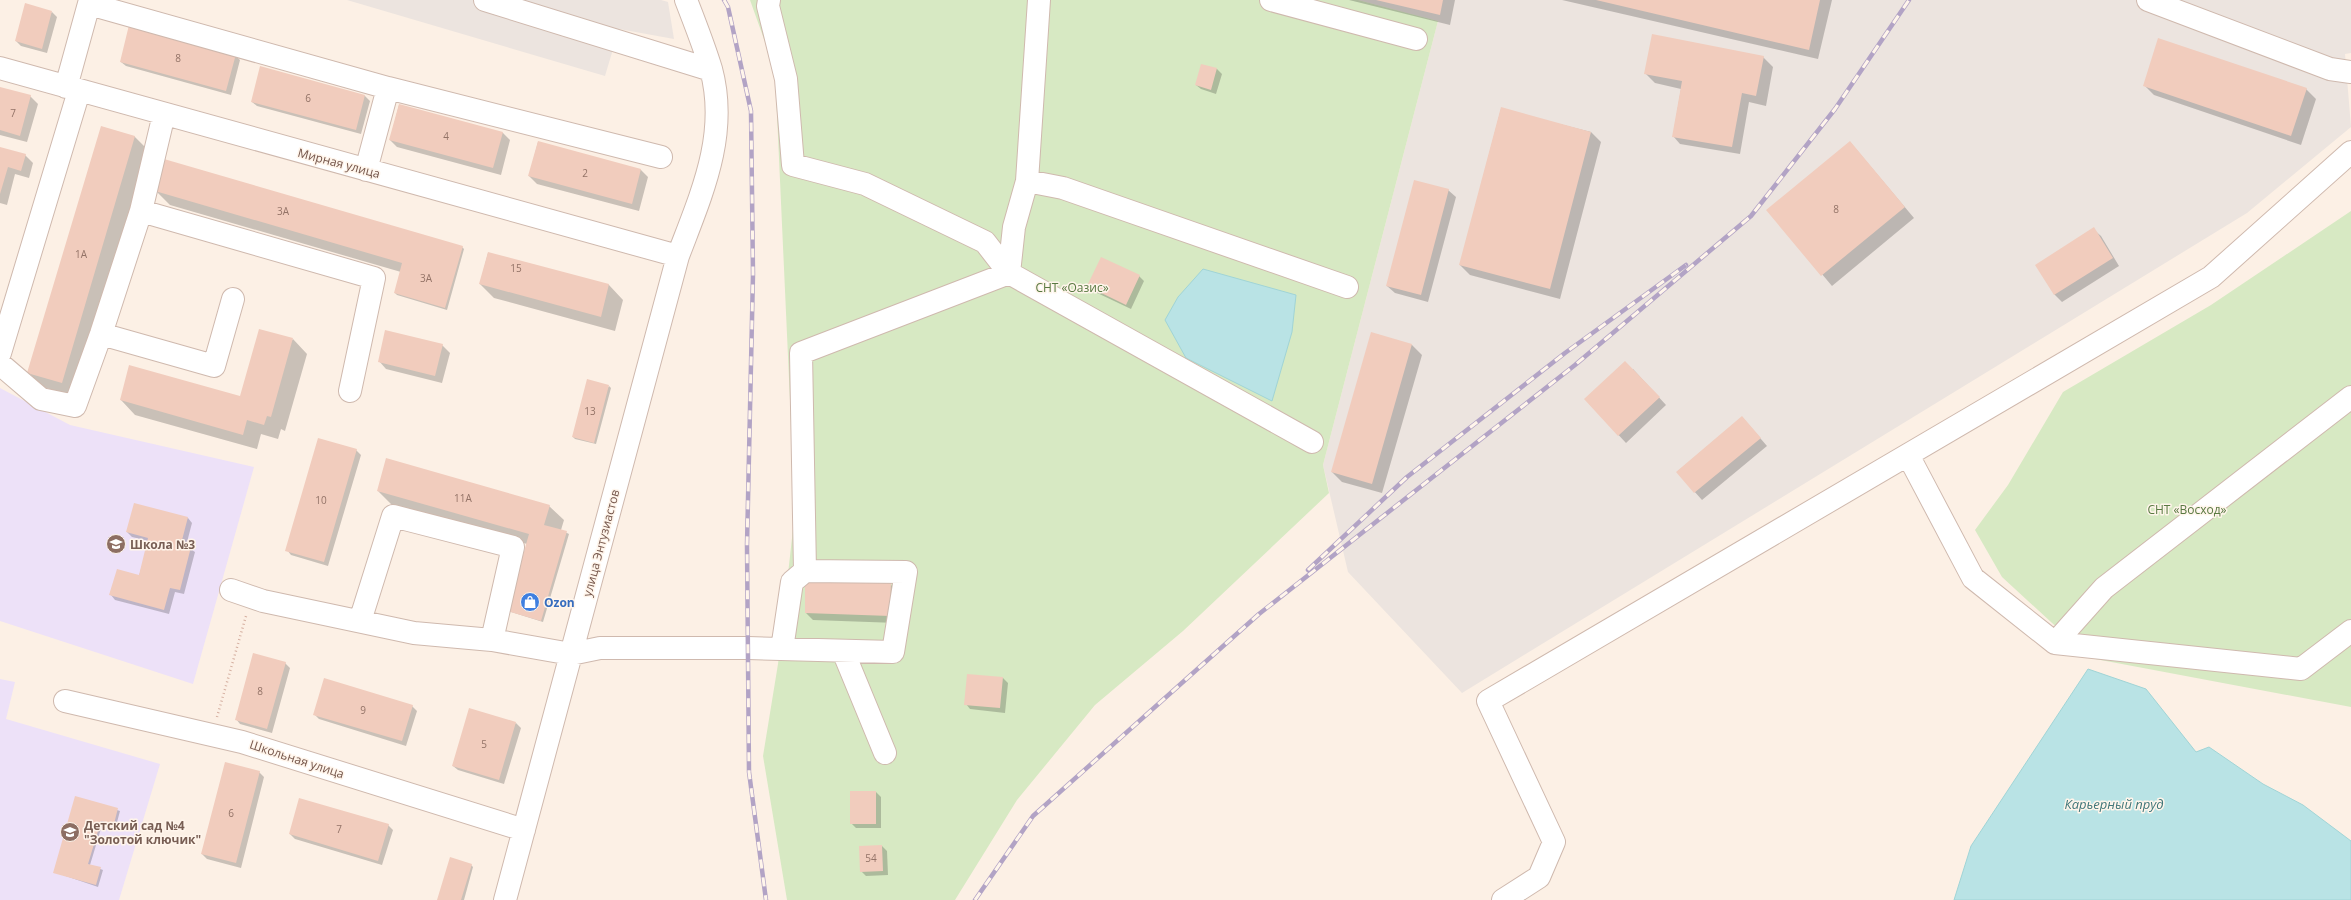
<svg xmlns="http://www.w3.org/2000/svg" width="2351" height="900" font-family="'Open Sans',sans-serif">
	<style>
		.industrial { fill: #ece4df }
		.education { fill: #ede1f8 }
		.green { fill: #d7e9c3 }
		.water { fill: #b9e3e5; stroke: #a0d4d6 }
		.shadow { fill: #0003 }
		.building { fill: #f1ccbd }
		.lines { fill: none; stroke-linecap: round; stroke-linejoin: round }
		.minor-casing { stroke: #cfb9ae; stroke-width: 24 }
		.path { stroke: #d5afa0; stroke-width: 2.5; stroke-dasharray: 1 3; stroke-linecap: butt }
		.minor { stroke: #fff; stroke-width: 22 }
		.rail-casing { stroke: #b2a3c5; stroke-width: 4.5 }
		.rail { stroke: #fff5eb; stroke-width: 3; stroke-dasharray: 9; stroke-linecap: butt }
		.labels { text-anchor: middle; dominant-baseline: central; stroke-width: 3; stroke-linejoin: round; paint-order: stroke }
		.number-label { font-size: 10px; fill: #937367 }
		.street-label { font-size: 12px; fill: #74554a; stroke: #fff5eb }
		.park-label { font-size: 12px; fill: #597942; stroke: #fff5eb }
		.education-label { font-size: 12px; font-weight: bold; fill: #785e54; stroke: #fff5eb; text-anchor: start }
		.shop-label { font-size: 12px; font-weight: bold; fill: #366cbe; stroke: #fff5eb; text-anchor: start }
		.water-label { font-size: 13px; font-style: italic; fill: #3f7679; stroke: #fff5eb }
	</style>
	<rect width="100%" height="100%" fill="#fcf0e5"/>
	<path class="industrial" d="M347 0H661L668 2 674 39 619 29 605 76Z
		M1358 0H2351V53L2345 54 2351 127 2247 213 1462 693 1348 572 1323 465 1438 21Z"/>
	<path class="education" d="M0 388 70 425 254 467 193 684 0 621Z
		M0 679 15 682 6 719 160 764 119 900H0Z"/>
	<path class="green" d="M750 0H1358L1438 21 1323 465 1329 493 1183 631 1095 705 1017 800 955 900H787L763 756 778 664 795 511 775 70Z
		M2351 211V707L2090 658 2002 577 1975 530 2008 485 2063 392 2211 305Z"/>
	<path class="water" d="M1203 269 1296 295 1292 332 1272 401 1186 358 1165 320 1178 297Z
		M2088 669 2146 689 2196 752 2209 747 2263 784 2303 805 2351 841V900H1954L1971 846Z"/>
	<path class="shadow" d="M1349 0H1455L1450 25Z
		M1562 0H1832L1818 59Z
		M52 12 57 17 47 53 21 46 16 41Z
		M235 55 240 60 231 95 126 66 121 62Z
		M1763 57 1773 67 1766 106 1749 102 1740 154 1680 144 1673 136 1681 89 1655 83 1645 73Z
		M1202 65 1217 69 1222 74 1216 94 1201 89 1196 85Z
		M261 68 365 96 370 101 361 134 257 106 252 102Z
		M2144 85 2306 89 2316 99 2301 145 2154 95Z
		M0 88 30 96 38 104 27 142 0 135Z
		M399 105 503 133 510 140 501 175 397 147 390 140Z
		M1501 109 1591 132 1601 142 1560 299 1470 275 1460 265Z
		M134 136 149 151 76 397 43 387 29 373Z
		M538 142 641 170 648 177 639 211 537 184 529 176Z
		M1850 142 1914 218 1832 286 1768 210Z
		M0 148 25 155 33 163 29 178 15 174 7 205 0 203Z
		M1448 190 1456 197 1428 302 1395 293 1387 286Z
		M156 191 462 247 464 249 447 310 397 295 395 293 401 272 170 205Z
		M2093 229 2101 236 2119 266 2062 302 2054 294Z
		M488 253 609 285 623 300 615 331 494 298 480 284Z
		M1139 276 1144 281 1131 309 1093 291 1088 286Z
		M1372 333 1412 345 1422 355 1382 493 1342 482 1332 472Z
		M293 339 307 354 285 431 281 429 278 439 261 434 257 449 135 415 121 400 241 397Z
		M442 345 450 353 442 383 386 369 379 361Z
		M1633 369 1666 405 1626 443 1585 399Z
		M609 386 611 388 596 444 575 439 573 437Z
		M1742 417 1767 446 1702 500 1677 472Z
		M356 450 361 455 328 566 291 555 287 550Z
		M378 491 549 506 564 520 561 530 569 534 543 622 508 611 527 544 392 505Z
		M188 518 192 523 186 546 195 552 184 594 175 592 169 614 115 600 111 595 139 576 149 541 132 537 127 532Z
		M890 584 898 592 897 623 813 620 806 613Z
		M285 663 290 668 272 733 240 724 236 719Z
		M968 675 1003 678 1008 683 1005 713 970 709 966 704Z
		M412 706 417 711 406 746 319 719 314 714Z
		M516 723 521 728 504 784 458 770 453 766Z
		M259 772 264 777 241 868 207 859 202 854Z
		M876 792 881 797V828H856L851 823Z
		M76 797 120 811 116 826 103 822 90 865 103 870 98 887 54 872Z
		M388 825 393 830 382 865 295 839 290 834Z
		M882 846 887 851 888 875 866 876 861 871Z
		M471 865 473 867 464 900H438Z"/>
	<path class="building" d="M1376 0H1443L1440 15Z
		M1596 0H1820L1809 50Z
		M25 3 52 11 42 49 15 41Z
		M129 25 236 54 226 91 120 62Z
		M1652 34 1764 56 1756 96 1742 93 1732 147 1672 137 1682 81 1644 74Z
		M2158 38 2307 88 2291 136 2143 86Z
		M1201 64 1217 68 1211 90 1195 85Z
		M260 66 365 95 356 130 251 102Z
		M0 87 31 95 20 136 0 130Z
		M399 104 503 132 493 168 389 140Z
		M1501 107 1591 132 1550 289 1459 265Z
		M101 126 135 136 62 383 27 373Z
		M538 141 641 169 632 204 528 176Z
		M1850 141 1905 207 1821 276 1766 210Z
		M0 147 26 154 21 171 8 167 0 194Z
		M164 159 463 246 445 308 394 293 402 263 155 191Z
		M1414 180 1449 189 1421 295 1386 286Z
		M2094 227 2113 258 2054 295 2035 265Z
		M488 252 609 284 601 317 479 284Z
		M1101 257 1140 275 1126 305 1087 286Z
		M259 329 293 338 271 417 267 416 264 425 247 420 243 435 120 400 129 365 240 396Z
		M385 330 443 344 435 376 378 362Z
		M1371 332 1412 344 1372 484 1331 472Z
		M1625 361 1660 397 1618 436 1584 399Z
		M587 379 609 385 594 443 572 437Z
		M1742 416 1761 438 1694 493 1676 472Z
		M318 438 357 449 324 562 285 551Z
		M386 458 550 505 544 525 567 531 541 621 507 611 529 534 377 491Z
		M134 503 188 517 181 544 191 547 180 590 170 588 164 610 109 595 117 569 139 575 148 538 126 532Z
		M805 581 891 583 890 616 805 613Z
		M253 653 286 662 267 729 235 720Z
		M967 674 1003 677 1000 708 964 705Z
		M324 678 413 705 402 741 313 715Z
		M469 708 516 722 499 780 452 766Z
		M225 762 260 771 236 863 201 854Z
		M850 791H876V824H850Z
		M75 796 118 808 114 824 101 821 88 864 101 867 96 885 53 873Z
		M299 798 389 824 378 861 289 834Z
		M882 845 883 871 860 872 859 846Z
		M450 857 472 864 461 900H437Z"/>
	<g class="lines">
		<g class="minor-casing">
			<path id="minor" d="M485 0 711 70
				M769 0 768 6 786 79 793 165 865 184 985 242 1009 273 1014 227 1027 181 1039 0
				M1271 0 1416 39
				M2148 0 2330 69 2351 72
				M89 4 388 88 366 170
				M0 68 678 256
				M66 87 90 0
				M388 88 661 157
				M1027 181 1063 188 1347 287
				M141 211 374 278 350 391
				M101 334 214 366 233 299
				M0 353 79 91
				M0 364 41 399 75 406 101 334 141 211 164 114
				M1908 455 1973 578 2055 643 2301 669 2351 631
				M231 590 263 601 414 633 492 640 571 654 600 648H748L893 652 906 572 805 571 801 353 1009 273 1312 442
				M360 621 393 516 513 547 492 640
				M2055 643 2104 588 2351 397
				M782 649 792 582 805 571
				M843 651 885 753
				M65 701 242 742 524 830
				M505 900 678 256C701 195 729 135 711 69 704 46 695 23 686 0
				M1503 900 1539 877 1554 842 1488 701 2211 277 2351 152"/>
		</g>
		<path class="path" d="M217 717 246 616"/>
		<use href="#minor" class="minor"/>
		<g class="rail-casing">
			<path id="rail" d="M724 0 728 7 751 111 753 274 747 545 749 772 766 900
				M1308 570 1407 477 1565 353 1686 265
				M975 900 1033 816 1259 614 1575 365 1751 216 1835 109 1909 0"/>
		</g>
		<use href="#rail" class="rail"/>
	</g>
	<defs>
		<g id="school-disc" transform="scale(1)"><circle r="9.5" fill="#8d6e63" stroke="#fff5eb"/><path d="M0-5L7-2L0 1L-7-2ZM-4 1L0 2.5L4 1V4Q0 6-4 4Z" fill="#fff"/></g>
		<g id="shop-disc" transform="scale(1)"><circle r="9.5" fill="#3f7fe0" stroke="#fff5eb"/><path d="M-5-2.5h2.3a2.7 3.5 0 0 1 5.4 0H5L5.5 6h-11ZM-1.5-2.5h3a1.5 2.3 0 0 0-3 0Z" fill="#fff"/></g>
	</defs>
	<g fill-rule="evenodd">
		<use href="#school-disc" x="116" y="544"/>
		<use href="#shop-disc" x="530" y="602"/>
		<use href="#school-disc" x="70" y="832"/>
	</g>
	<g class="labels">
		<g class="number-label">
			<text x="178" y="58">8</text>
			<text x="308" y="98">6</text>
			<text x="13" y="113">7</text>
			<text x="446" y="136">4</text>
			<text x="585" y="173">2</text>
			<text x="1836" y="209">8</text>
			<text x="283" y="211">3А</text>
			<text x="81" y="254">1А</text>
			<text x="516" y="268">15</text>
			<text x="426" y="278">3А</text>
			<text x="590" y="411">13</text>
			<text x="463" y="498">11А</text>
			<text x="321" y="500">10</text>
			<text x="260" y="691">8</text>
			<text x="363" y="710">9</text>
			<text x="484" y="744">5</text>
			<text x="231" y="813">6</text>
			<text x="339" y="829">7</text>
			<text x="871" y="858">54</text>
		</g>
		<g class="street-label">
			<text transform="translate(339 163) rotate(15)">Мирная улица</text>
			<text transform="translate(601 543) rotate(-75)">улица Энтузиастов</text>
			<text transform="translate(297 759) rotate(18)">Школьная улица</text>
		</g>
		<g class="park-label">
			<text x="1072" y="287">СНТ «Оазис»</text>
			<text x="2187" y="509">СНТ «Восход»</text>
		</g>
		<g class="education-label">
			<text x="130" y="544">Школа №3</text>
			<text x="84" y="825">Детский сад №4<tspan x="84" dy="14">"Золотой ключик"</tspan></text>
		</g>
		<g class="shop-label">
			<text x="544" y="602">Ozon</text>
		</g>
		<g class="water-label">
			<text x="2114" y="804">Карьерный пруд</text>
		</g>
	</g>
</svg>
